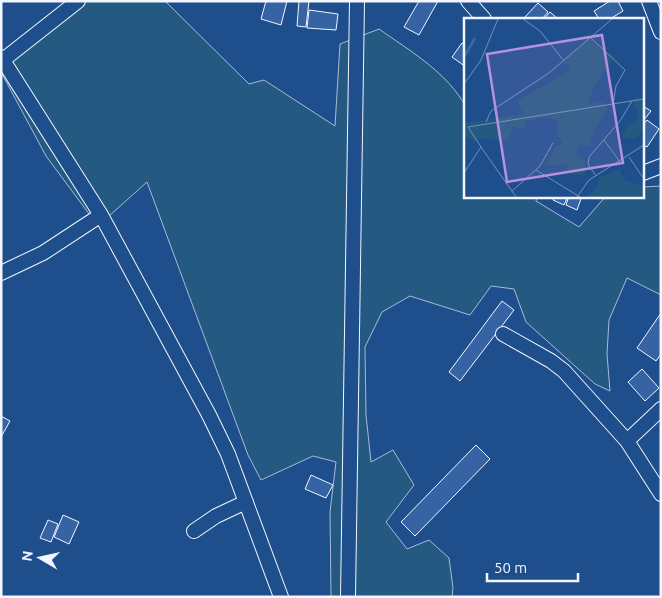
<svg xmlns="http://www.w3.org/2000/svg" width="662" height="598" font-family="Ubuntu,sans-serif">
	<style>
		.green { fill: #245a82; stroke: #a8bbd7 }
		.building { fill: #3563a3; stroke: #f2f6ff }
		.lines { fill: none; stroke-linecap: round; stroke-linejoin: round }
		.minor-casing { stroke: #f2f6ff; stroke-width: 16 }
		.minor { stroke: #1f4e8c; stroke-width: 14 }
		.inset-river { fill: none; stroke: #3b69a3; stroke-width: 2.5 }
		.inset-road { fill: none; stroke: #7391ba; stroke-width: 1 }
		.view { fill: #b691df; fill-opacity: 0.15; stroke: #b691df; stroke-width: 2.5 }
		.inset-edge { fill: none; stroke: #f2f6ff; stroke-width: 2.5 }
	</style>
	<rect width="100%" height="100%" fill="#1f4e8c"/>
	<path class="green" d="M72 1H165L249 84 264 80 335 126 340 44 379 29C410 51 447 72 466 107V196H537L536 201 579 227 606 196H643V187L661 186V295L627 278 609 320 607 354 610 391 595 384 526 322 514 289 491 286 470 315 410 296 382 312 365 347 366 415 371 462 393 450 414 485 386 522 407 549 429 540 449 558 453 588 452 597H331L330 512 336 462 313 456 261 480 248 455 147 182 98 226 46 156 1 72V65Z"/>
	<path class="building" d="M266 1H287L281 25 261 19Z
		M299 1H309L306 27 297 26Z
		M419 1H438L419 35 404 27Z
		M610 1H618L623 11 610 19H599L594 11Z
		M538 3 548 12 542 19H527L525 17Z
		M309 10 338 14 336 30 307 28Z
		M550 12 557 18 544 19Z
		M462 43 466 46V67L452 57Z
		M643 106 651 111 643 121Z
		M647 120 659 129 647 147 643 145V125Z
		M555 196H568L564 205 553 200Z
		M569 196H582L577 210 566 205Z
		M502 301 514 310 460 381 449 372Z
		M661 313V354L656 361 637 348Z
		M642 369 659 388 645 401 628 382Z
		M1 416 10 421 1 437Z
		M476 445 490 459 415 536 401 522Z
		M311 475 333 485 326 498 305 489Z
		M63 515 79 522 69 544 54 537Z
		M48 520 58 524 51 542 40 538Z"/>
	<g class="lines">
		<g class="minor-casing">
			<path id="minor" d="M468 1 484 19
				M649 1 661 32
				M1 57 101 215 209 415 228 454 281 597
				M3 60 78 1
				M643 173 661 166
				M1 273 43 253 101 215
				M503 334 551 361 564 371 627 441 661 494
				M627 441 661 409
				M194 531 216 516 246 502
				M348 597 357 1"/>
		</g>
		<use href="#minor" class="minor"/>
	</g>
	<g transform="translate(464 18)">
		<rect width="180" height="180" fill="#1f4e8c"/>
		<path d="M125 19 150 39 130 68 124 85 140 84 144 91 130 112 126 128 116 127 112 136 121 142V158L101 155 103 147H81L92 129 98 126V121L92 118 94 106 90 101 82 99 61 103 63 107 57 112 49 108 44 121 38 123 18 120 11 124 0 118V105L59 96 53 83 107 52 98 43ZM180 79V112L171 121 158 119 164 106 170 105 173 100 174 93 169 89 171 80ZM155 151 160 162 177 168 180 165 178 179H123L134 167 133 161Z" fill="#245a82"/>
		<path class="inset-river" d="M0 39 11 20"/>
		<path class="inset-road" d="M59 1 76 13 100 43M127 20 161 52 152 68 149 86M0 66 17 42 34 1M22 104 27 93 85 55 148 1M140 122 156 144M17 129 4 109 180 81M165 139 180 161M72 152 116 179M0 155 17 129 52 179M132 158 124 146 125 139 156 103 168 83M48 173 76 148 89 125M113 179 125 162 180 127"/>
		<path class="view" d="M138 17 159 145 43 164 23 36Z"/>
		<rect width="180" height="180" class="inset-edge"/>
	</g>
	<rect width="662" height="598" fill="none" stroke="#f2f6ff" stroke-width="5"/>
	<g transform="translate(40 558) rotate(279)" stroke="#1f4e8c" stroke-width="4" paint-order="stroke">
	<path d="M0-4L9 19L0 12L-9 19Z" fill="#f2f6ff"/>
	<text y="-8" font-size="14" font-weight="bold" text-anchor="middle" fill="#f2f6ff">N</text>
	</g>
	<path d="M487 573v8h91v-8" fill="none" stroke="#f2f6ff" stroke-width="2.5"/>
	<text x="494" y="573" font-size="15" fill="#f2f6ff" stroke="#1f4e8c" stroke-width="4" paint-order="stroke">50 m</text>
</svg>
